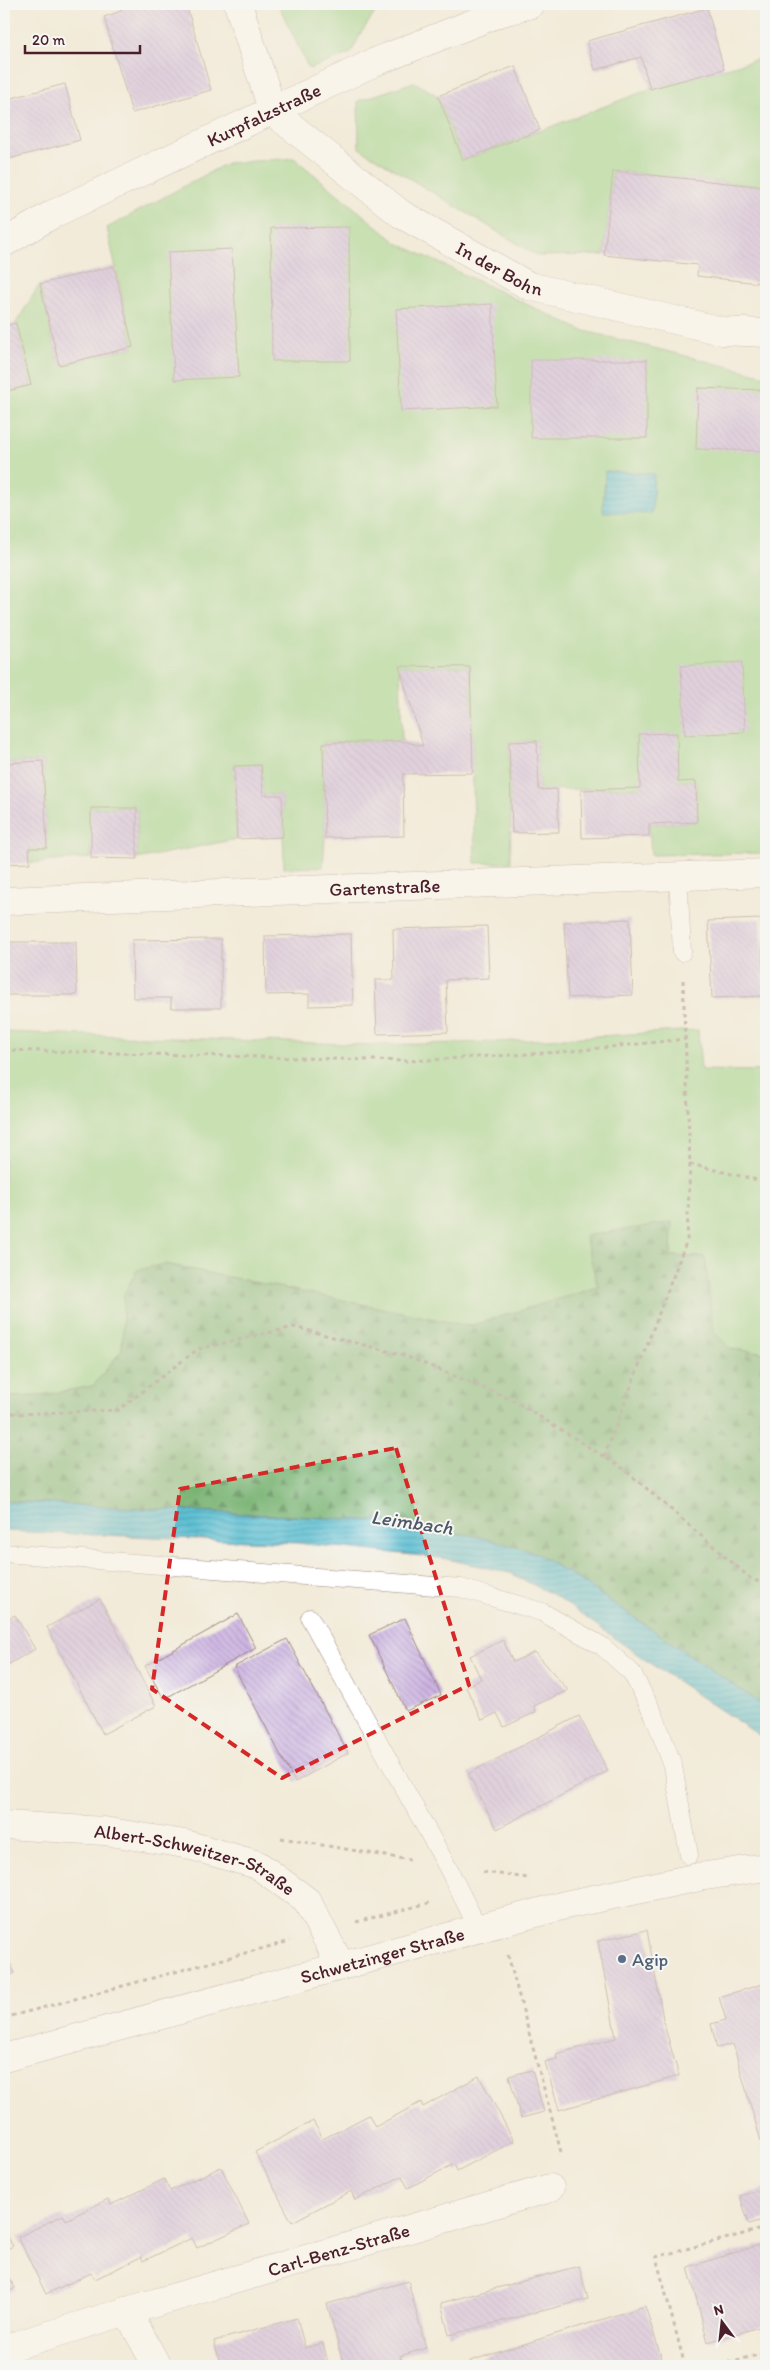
<svg xmlns="http://www.w3.org/2000/svg" width="770" height="2370" font-family="Itim,sans-serif">
	<style>
		.green { fill: #97d286; stroke: #707858 }
		.forest { fill: url(#forest-firs); stroke: #626a4f }
		.water { fill: url(#water-rules); stroke: #506e7f }
		.building { fill: url(#building-back-hatch) }
		.lines { fill: none; stroke-linecap: round; stroke-linejoin: round }
		.service-casing { stroke: #9e8582; stroke-width: 19 }
		.minor-casing { stroke: #9e8582; stroke-width: 29 }
		.tertiary-casing { stroke: #9e8582; stroke-width: 29 }
		.path { stroke: #9e8582; stroke-width: 3; stroke-dasharray: 4 4; stroke-linecap: butt }
		.service { stroke: #fff; stroke-width: 18 }
		.minor { stroke: #fff; stroke-width: 28 }
		.tertiary { stroke: #fff; stroke-width: 28 }
		.marked { fill: none; stroke: #d62828; stroke-width: 4; stroke-dasharray: 10 6; stroke-linejoin: round }
		.service-dot { fill: #5c6f8a; stroke: #f6f6f2; stroke-width: 2 }
		.labels { text-anchor: middle; dominant-baseline: central; stroke-width: 4; stroke-linejoin: round; paint-order: stroke }
		.street-label { font-size: 19px; fill: #4a1f2b; stroke: #f6f6f2 }
		.service-label { font-size: 19px; fill: #4e5e75; stroke: #f6f6f2; text-anchor: start }
		.water-label { font-size: 20px; font-style: italic; fill: #4e5766; stroke: #f6f6f2 }
	</style>
	<defs>
		<pattern id="forest-firs" width="22" height="20" patternUnits="userSpaceOnUse" patternTransform="scale(1.25)"><rect width="22" height="20" fill="#79b473"/><path d="M5 1l3.5 6h-7zM16 11l3.5 6h-7z" fill="#65925f"/></pattern>
		<pattern id="water-rules" width="6" height="5" patternUnits="userSpaceOnUse" patternTransform="scale(1.25)"><rect width="6" height="5" fill="#56bed3"/><path d="M0 2.5h6" fill="none" stroke="#499aab"/></pattern>
		<pattern id="building-back-hatch" width="6" height="6" patternUnits="userSpaceOnUse" patternTransform="scale(1.25)"><rect width="6" height="6" fill="#cbb1e3"/><path d="M-1 5l2 2M0 0l6 6M5-1l2 2" fill="none" stroke="#a78fb8"/></pattern>
	</defs>
	<rect width="100%" height="100%" fill="#f6f6f2"/>
	<filter id="ink" filterUnits="userSpaceOnUse"><feTurbulence type="fractalNoise" baseFrequency=".02" numOctaves="2"/><feDisplacementMap in="SourceGraphic" scale="10" xChannelSelector="R" yChannelSelector="G"/><feConvolveMatrix kernelMatrix="1 2 1 2 8 2 1 2 1" color-interpolation-filters="sRGB"/></filter>
	<filter id="wash" filterUnits="userSpaceOnUse"><feTurbulence type="fractalNoise" baseFrequency=".0096" numOctaves="4" result="noise"/><feDisplacementMap in="SourceGraphic" scale="20" xChannelSelector="R" yChannelSelector="G"/><feGaussianBlur stdDeviation="1.12" result="paint"/><feColorMatrix in="noise" values="0 0 0 0 0 0 0 0 0 0 0 0 0 0 0 0 0 1.4 0 .05"/><feComposite in="paint" operator="in"/></filter>
	<g filter="url(#wash)">
		<rect width="100%" height="100%" fill="#f2ebd9"/>
		<path class="green" d="M278 4H381L361 33 351 53 309 69Z
			M766 57V187L613 171 604 255 538 256 359 148 358 101 414 82 438 96 463 160 650 89Z
			M294 158 397 243 581 330 766 376V853L651 855 649 824 697 822 696 781 678 782 640 788 539 790 537 741 509 742 511 863H475L470 667 400 666 402 741 323 743 325 838 323 867 284 868 282 795H263L261 765 234 766 237 839 137 859V808H92L91 858 30 863 29 848 47 847 43 761 4 763V392L31 385 16 323 40 284 59 365 133 347 107 228 227 163Z
			M698 1030 701 1070 766 1071V1353L731 1349 713 1331 705 1257 671 1256 672 1223 585 1236 598 1287 469 1326 165 1264 124 1293 122 1350 93 1386 37 1396 4 1397V1032L375 1045 497 1042Z"/>
		<path class="forest" d="M672 1222 671 1256 705 1257 713 1331 731 1349 766 1353V1707L578 1579 535 1553 489 1539 399 1522 4 1501V1397L37 1396 93 1386 122 1350 124 1293 137 1270 165 1264 469 1326 598 1287 585 1236Z"/>
		<path class="water" d="M605 471 654 474 652 514 603 512Z
			M4 1501 399 1522 489 1539 535 1553 578 1579 766 1707V1740L651 1664 557 1597 510 1573 442 1558 297 1543 4 1531Z"/>
		<g id="blocks">
			<path class="building" d="M119 4H186L211 90 132 113 104 17 121 11Z
				M760 4H766V35H765Z
				M707 8 724 69 650 89 641 57 595 70 587 41Z
				M515 66 540 130 463 160 438 96Z
				M65 84 80 140 5 160 4 100Z
				M613 171 766 187V218L759 283 697 276 698 265 604 255Z
				M349 227 350 361H272L271 228Z
				M232 249 239 377 174 380 168 252Z
				M114 266 133 347 59 365 40 284Z
				M492 304 497 406 401 411 396 309Z
				M16 323 31 385 4 392V326Z
				M531 360H647V438H531Z
				M698 388 766 390V451L696 449Z
				M742 662 745 732 685 735 681 666Z
				M399 666 470 667 473 773 403 774 404 836 325 838 323 743 402 741 423 746Z
				M677 733 678 782 696 781 697 822 649 824V836L582 838 581 790 640 788 639 734Z
				M537 741 539 790 557 789 559 832 512 833 509 742Z
				M43 761 47 848H29L30 863 4 864V763Z
				M261 765 263 795H282L283 837 237 839 234 766Z
				M91 808H137V859L91 858Z
				M630 919 633 995 568 998 564 922Z
				M761 919 764 996 712 998 708 921Z
				M487 926 489 978 446 980 448 1032 377 1034 375 980H394L393 929Z
				M351 934 353 1005 309 1006V994L266 995 265 936Z
				M221 939V1008H171V998H133L132 940Z
				M4 942H76L77 995H5Z
				M100 1599 156 1706 103 1734 47 1627Z
				M238 1614 256 1648 164 1699 145 1666Z
				M15 1615 35 1649 4 1667V1621Z
				M405 1618 441 1695 406 1711 369 1635Z
				M287 1639 348 1753 295 1782 234 1667Z
				M503 1640 513 1662 535 1652 568 1690 534 1706 536 1712 504 1727 497 1713 482 1720 466 1687 481 1679 470 1656Z
				M579 1716 608 1771 497 1829 468 1774Z
				M647 1930 664 2024 679 2076 559 2110 545 2062 557 2059 556 2054 616 2038 598 1941Z
				M4 1951 15 1973 4 1979Z
				M766 1983V2159L733 2044 717 2048 711 2024 726 2020 719 1997Z
				M532 2070 544 2112 521 2118 509 2076Z
				M479 2076 514 2141 457 2171 454 2164 408 2188 402 2176 355 2200 351 2191 292 2222 255 2152 313 2121 323 2139 369 2115 375 2127 421 2102 423 2107Z
				M221 2167 249 2224 197 2248 192 2238 143 2261 141 2257 95 2279 91 2273 46 2294 18 2237 63 2215 66 2220 108 2199 111 2205 164 2179 170 2191Z
				M766 2188V2219L749 2224 740 2196Z
				M4 2230 13 2246 4 2251Z
				M766 2243V2325L708 2342 688 2267Z
				M579 2266 588 2299 449 2335 441 2303Z
				M4 2269 15 2288 4 2295Z
				M408 2281 426 2348 400 2356 402 2365 396 2366H373L372 2363 362 2366H344L327 2304Z
				M645 2306 664 2366H472L470 2361Z
				M297 2318 305 2348 323 2343 329 2366H221L214 2341Z"/>
		</g>
	</g>
	<g filter="url(#ink)">
		<use href="#blocks" fill-opacity="0" stroke="#9e8582" stroke-width="1"/>
		<g class="lines">
			<g class="service-casing">
				<path id="service" d="M678 875 682 952
					M4 1553 461 1588 542 1612 602 1646 632 1673 654 1715 673 1766 689 1855
					M310 1618 447 1866 479 1930"/>
			</g>
			<g class="minor-casing">
				<g id="minor">
					<path id="s1" d="M238 4 273 112 401 214 529 286 722 331 766 333"/>
					<path id="s2" d="M4 243 53 214 375 62 499 13 531 4"/>
					<path id="s3" d="M4 901 766 873"/>
					<path id="s4" d="M4 1825 104 1831 185 1844 258 1865 307 1901 341 1966"/>
					<path d="M127 2311 157 2366"/>
					<path id="s5" d="M4 2349 127 2311 550 2188"/>
				</g>
			</g>
			<g class="tertiary-casing">
				<g id="tertiary">
					<path id="s6" d="M4 2058 565 1905 699 1877 766 1867"/>
				</g>
			</g>
			<path class="path" d="M683 980 690 1164 766 1182
				M4 1050 409 1061 562 1052 686 1039
				M4 1410 16 1414 118 1410 198 1349 294 1327 403 1355 513 1400 624 1469 750 1578 766 1585
				M604 1457 687 1240 690 1164
				M281 1838 410 1860
				M483 1872 529 1878
				M356 1922 433 1902
				M508 1955 561 2152 560 2156
				M4 2018 290 1941
				M685 2366 656 2257 766 2228
				M713 2366 766 2353"/>
			<use href="#service" class="service"/>
			<use href="#minor" class="minor"/>
			<use href="#tertiary" class="tertiary"/>
		</g>
	</g>
	<path d="M0 0H770V2370H0ZM396 1448 469 1685 282 1778 152 1689 180 1489Z" fill="#f2ebd9" fill-opacity=".55" fill-rule="evenodd"/>
	<path class="marked" d="M396 1448 469 1685 282 1778 152 1689 180 1489Z"/>
	<circle class="service-dot" cx="622" cy="1959" r="5"/>
	<g class="labels">
		<g class="street-label">
			<text stroke="none"><textPath href="#s2" startOffset="290">Kurpfalzstraße</textPath></text>
			<text stroke="none"><textPath href="#s1" startOffset="390">In der Bohn</textPath></text>
			<text stroke="none"><textPath href="#s3" startOffset="381">Gartenstraße</textPath></text>
			<text stroke="none"><textPath href="#s4" startOffset="196">Albert-Schweitzer-Straße</textPath></text>
			<text stroke="none"><textPath href="#s6" startOffset="392">Schwetzinger Straße</textPath></text>
			<text stroke="none"><textPath href="#s5" startOffset="349">Carl-Benz-Straße</textPath></text>
		</g>
		<g class="service-label">
			<text x="632" y="1959">Agip</text>
		</g>
		<g class="water-label">
			<text transform="translate(412 1522) rotate(8)">Leimbach</text>
		</g>
	</g>
	<rect width="770" height="2370" fill="none" stroke="#f6f6f2" stroke-width="20"/>
	<g transform="translate(722 2322) rotate(345)" stroke="#f6f6f2" stroke-width="4" paint-order="stroke">
	<path d="M0-4L9 19L0 12L-9 19Z" fill="#4a1f2b"/>
	<text y="-8" font-size="14" font-weight="bold" text-anchor="middle" fill="#4a1f2b">N</text>
	</g>
	<path d="M25 45v8h115v-8" fill="none" stroke="#4a1f2b" stroke-width="2.5"/>
	<text x="32" y="45" font-size="15" fill="#4a1f2b" stroke="#f6f6f2" stroke-width="4" paint-order="stroke">20 m</text>
</svg>
